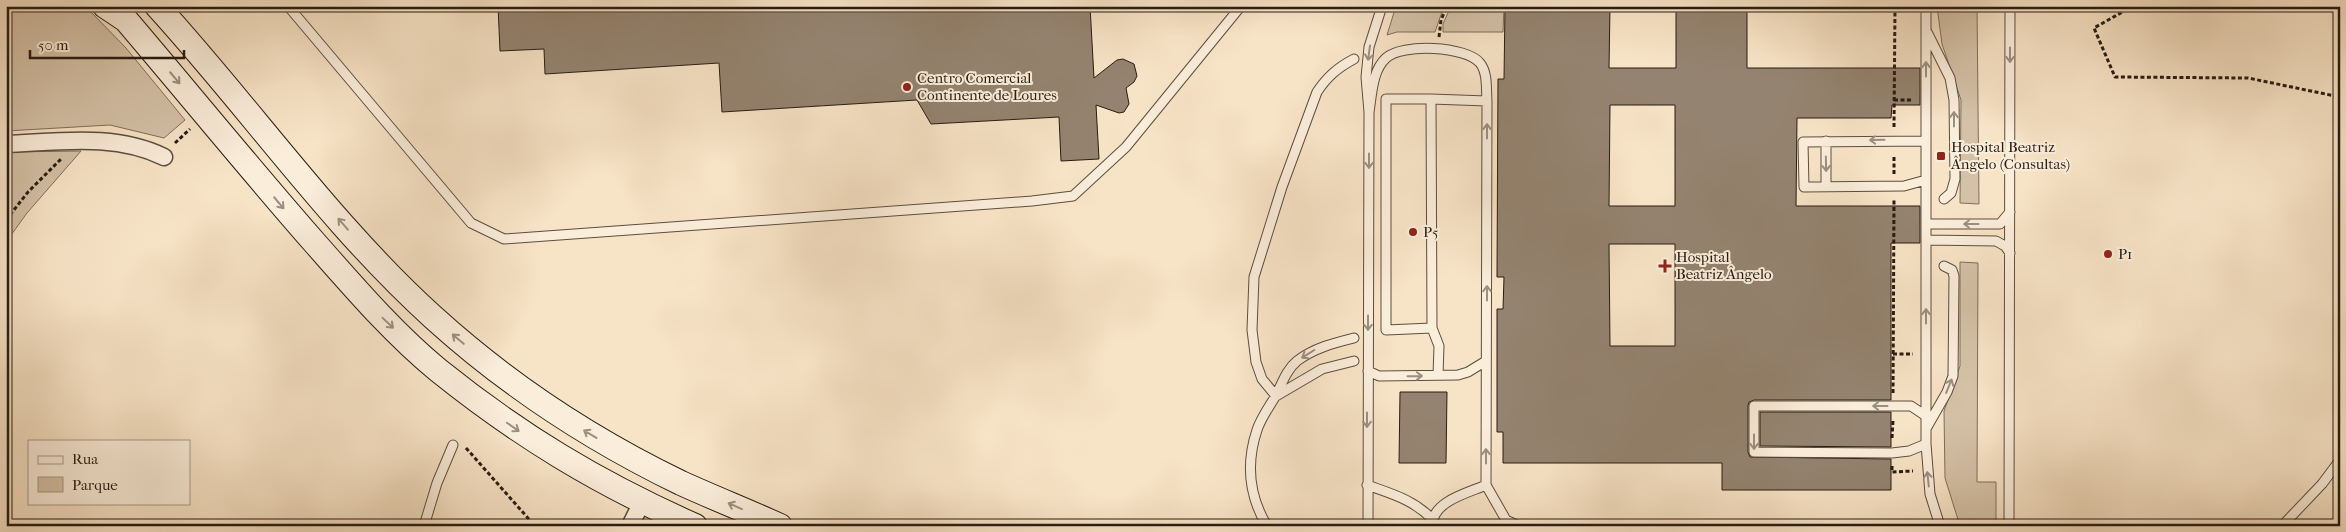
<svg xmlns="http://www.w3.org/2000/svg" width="2346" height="532" font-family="'IM FELL French Canon',serif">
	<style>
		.green { fill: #d4c1a7; stroke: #7e6e5c }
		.building { fill: #948370; stroke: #281c12; fill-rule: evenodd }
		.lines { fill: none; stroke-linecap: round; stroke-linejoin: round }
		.service-casing { stroke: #5c4e3f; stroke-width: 11 }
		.minor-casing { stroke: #5c4e3f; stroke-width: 19 }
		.secondary-casing { stroke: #281c12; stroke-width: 26 }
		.path { stroke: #281c12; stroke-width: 3; stroke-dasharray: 4 2.5; stroke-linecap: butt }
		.service { stroke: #faedda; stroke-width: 9 }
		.minor { stroke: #faedda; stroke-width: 16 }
		.secondary { stroke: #faedda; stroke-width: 24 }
		.oneway { stroke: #9c8f80 }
		.poi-dot { fill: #8f2418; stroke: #faedda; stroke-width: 2 }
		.labels { text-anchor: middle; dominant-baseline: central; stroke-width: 4; stroke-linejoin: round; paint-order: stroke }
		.poi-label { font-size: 15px; fill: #281c12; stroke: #faedda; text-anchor: start }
	</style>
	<rect width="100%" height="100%" fill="#f7e3c6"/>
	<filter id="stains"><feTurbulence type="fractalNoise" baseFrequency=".004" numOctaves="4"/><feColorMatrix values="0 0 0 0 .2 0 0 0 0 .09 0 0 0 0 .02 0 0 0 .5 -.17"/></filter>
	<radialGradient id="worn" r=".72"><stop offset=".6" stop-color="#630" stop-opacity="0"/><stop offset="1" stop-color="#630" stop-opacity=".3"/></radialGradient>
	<path class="green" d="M6 6H83L88 9 126 48 185 120 164 138 110 125 6 131Z
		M1396 6H1444L1435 32H1397L1387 35Z
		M1451 6H1504L1503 32H1443V24Z
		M1937 6H1977L1979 204 1960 203 1961 100 1942 44Z
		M81 151 27 213 6 242V152Z
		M1960 262 1978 263 1977 482H1996V526H1960L1945 478 1944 411 1960 366Z"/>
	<path class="building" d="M498 6H1090L1094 78 1117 60 1123 59 1134 64 1137 76 1134 82 1126 88 1129 104 1124 112 1119 113 1096 105 1099 159 1061 161 1059 117 931 124 917 100 722 112 719 63 545 74 544 49 500 51Z
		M1505 6H1610L1609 68H1676V6H1747V68H1920V105H1892L1891 118H1797L1796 206H1920V243H1891V400H1754L1749 402 1748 406V452L1750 457 1891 459V490H1722V463H1503V432H1497V309H1503L1504 277H1497L1498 79H1504ZM1610 105H1675V206H1609ZM1609 244H1675V346H1610Z
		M1400 392H1447L1446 463H1399Z
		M1760 412H1891V447L1760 446Z"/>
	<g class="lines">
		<g class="service-casing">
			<path id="service" d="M288 6 471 223 504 239 1032 201 1073 196 1126 147 1241 6
				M1926 6V444L1930 494 1940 526
				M1927 32 1950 78 1954 100 1955 179 1951 193 1944 199
				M1386 99H1431L1432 328 1386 330Z
				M1431 99 1487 101
				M1369 112C1372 94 1372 71 1386 58 1402 43 1466 46 1480 63 1488 73 1486 89 1487 101L1486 485 1506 520 1519 526
				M1826 141V186
				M1926 180 1904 186 1804 187 1803 142 1926 141
				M1926 224H2000L2010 212
				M1926 240 1996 241 2005 246 2010 253
				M1432 328 1439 346 1438 375
				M1368 371 1379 376 1458 375 1468 372 1486 361
				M1276 396 1262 379 1256 362 1252 330 1254 277 1282 187 1317 92C1327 77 1337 68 1354 59
				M1276 396 1322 369 1354 361
				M1926 416 1911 406H1754V452L1892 453 1909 451 1926 444
				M1927 427 1947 392 1953 376 1954 276 1952 270 1944 266
				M1367 485C1392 494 1414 500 1432 519
				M424 526 437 483 453 445
				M1267 526C1249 496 1246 463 1257 430 1261 418 1269 407 1275 397 1282 384 1286 370 1297 361 1314 348 1334 343 1354 338
				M1368 526 1369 112 1366 77 1369 47 1382 6
				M1432 526C1432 501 1468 493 1486 485
				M2009 526 2010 6
				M2282 526 2322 484 2340 460
				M2337 526 2340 523"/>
		</g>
		<g class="minor-casing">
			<path id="minor" d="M6 144C59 142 115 133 164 157
				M630 526 642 502"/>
		</g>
		<g class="secondary-casing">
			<path id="secondary" d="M105 6 126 20C189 94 250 169 314 242 353 286 392 332 438 370 520 436 598 483 695 526
				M157 6C251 109 331 225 434 318 508 385 592 440 681 483 714 498 747 511 780 526"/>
		</g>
		<path class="path" d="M2133 6 2094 28 2115 77 2248 78 2340 97
			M1439 37 1441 20 1447 6
			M1894 100H1913
			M1894 127 1895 6
			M175 143 190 129
			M1894 174V155
			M6 220 28 192 61 159
			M1893 354H1913
			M1893 393 1894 199
			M1892 438 1893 420
			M466 448 535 526
			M1892 466V472L1913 471"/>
		<use href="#service" class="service"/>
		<use href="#minor" class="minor"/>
		<use href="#secondary" class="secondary"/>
	</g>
	<defs><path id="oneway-shaft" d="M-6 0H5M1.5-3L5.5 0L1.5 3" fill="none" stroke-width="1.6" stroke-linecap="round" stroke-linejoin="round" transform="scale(1.25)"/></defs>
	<g class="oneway">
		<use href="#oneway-shaft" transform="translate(1369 53) rotate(98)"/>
		<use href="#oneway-shaft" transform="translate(2010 55) rotate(90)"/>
		<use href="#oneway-shaft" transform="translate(1926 69) rotate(-90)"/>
		<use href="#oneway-shaft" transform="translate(175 78) rotate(50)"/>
		<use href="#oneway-shaft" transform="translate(1954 119) rotate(-90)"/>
		<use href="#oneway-shaft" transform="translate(1487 131) rotate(-90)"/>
		<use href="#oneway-shaft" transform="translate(1877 140) rotate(179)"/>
		<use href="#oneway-shaft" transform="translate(1369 161) rotate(90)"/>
		<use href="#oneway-shaft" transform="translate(1826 164) rotate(89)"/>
		<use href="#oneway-shaft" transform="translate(279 203) rotate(50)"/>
		<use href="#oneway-shaft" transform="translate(343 224) rotate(-131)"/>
		<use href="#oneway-shaft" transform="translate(1971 224) rotate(-180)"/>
		<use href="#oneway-shaft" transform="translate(1487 293) rotate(-90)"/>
		<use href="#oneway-shaft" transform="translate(1926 316) rotate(-90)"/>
		<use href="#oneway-shaft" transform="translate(388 323) rotate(43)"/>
		<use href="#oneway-shaft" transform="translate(1368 323) rotate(90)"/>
		<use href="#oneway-shaft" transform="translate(458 339) rotate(-140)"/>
		<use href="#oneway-shaft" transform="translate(1308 354) rotate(148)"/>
		<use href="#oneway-shaft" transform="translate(1415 376) rotate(-1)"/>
		<use href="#oneway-shaft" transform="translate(1949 386) rotate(-68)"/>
		<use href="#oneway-shaft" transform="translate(1880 406) rotate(-180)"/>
		<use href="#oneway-shaft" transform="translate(1367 420) rotate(90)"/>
		<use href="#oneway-shaft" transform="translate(513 427) rotate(35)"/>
		<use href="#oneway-shaft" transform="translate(590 434) rotate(-149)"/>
		<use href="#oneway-shaft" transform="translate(1754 442) rotate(90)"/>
		<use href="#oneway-shaft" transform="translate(1486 456) rotate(-90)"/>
		<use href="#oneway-shaft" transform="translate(1928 479) rotate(-96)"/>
		<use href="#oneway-shaft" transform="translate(735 506) rotate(-156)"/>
	</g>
	<g class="poi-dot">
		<circle cx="907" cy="87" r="5"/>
		<rect x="1936" y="151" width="10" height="10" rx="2.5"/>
		<circle cx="1413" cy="232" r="5"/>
		<circle cx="2108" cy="254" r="5"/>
		<path d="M1662.5 258.5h5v5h5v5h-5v5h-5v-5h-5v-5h5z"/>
	</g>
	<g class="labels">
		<g class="poi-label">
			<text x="917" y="78">Centro Comercial<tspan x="917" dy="17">Continente de Loures</tspan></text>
			<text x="1951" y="147">Hospital Beatriz<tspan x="1951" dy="17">Ângelo (Consultas)</tspan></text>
			<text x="1423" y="232">P5</text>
			<text x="2118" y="254">P1</text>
			<text x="1676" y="257">Hospital<tspan x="1676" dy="17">Beatriz Ângelo</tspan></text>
		</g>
	</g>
	<rect width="2346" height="532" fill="none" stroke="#f7e3c6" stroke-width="25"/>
	<rect x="8" y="8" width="2331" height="517" fill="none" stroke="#281c12" stroke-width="2.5"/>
	<rect x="12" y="12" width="2321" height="507" fill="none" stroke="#281c12"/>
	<rect x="28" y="440" width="162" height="65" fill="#faedda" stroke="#a6998a"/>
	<rect x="38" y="456" width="25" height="8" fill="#faedda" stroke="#a6998a"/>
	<text x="72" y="464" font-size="15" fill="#281c12">Rua</text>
	<rect x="38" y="477" width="25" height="15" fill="#d4c1a7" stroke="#a6998a"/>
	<text x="72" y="490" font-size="15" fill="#281c12">Parque</text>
	<path d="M30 50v8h154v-8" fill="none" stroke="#281c12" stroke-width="2.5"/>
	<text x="38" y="50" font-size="15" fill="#281c12" stroke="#faedda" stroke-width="4" paint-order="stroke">50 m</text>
	<rect width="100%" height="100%" filter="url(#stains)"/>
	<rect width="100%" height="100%" fill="url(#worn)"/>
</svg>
